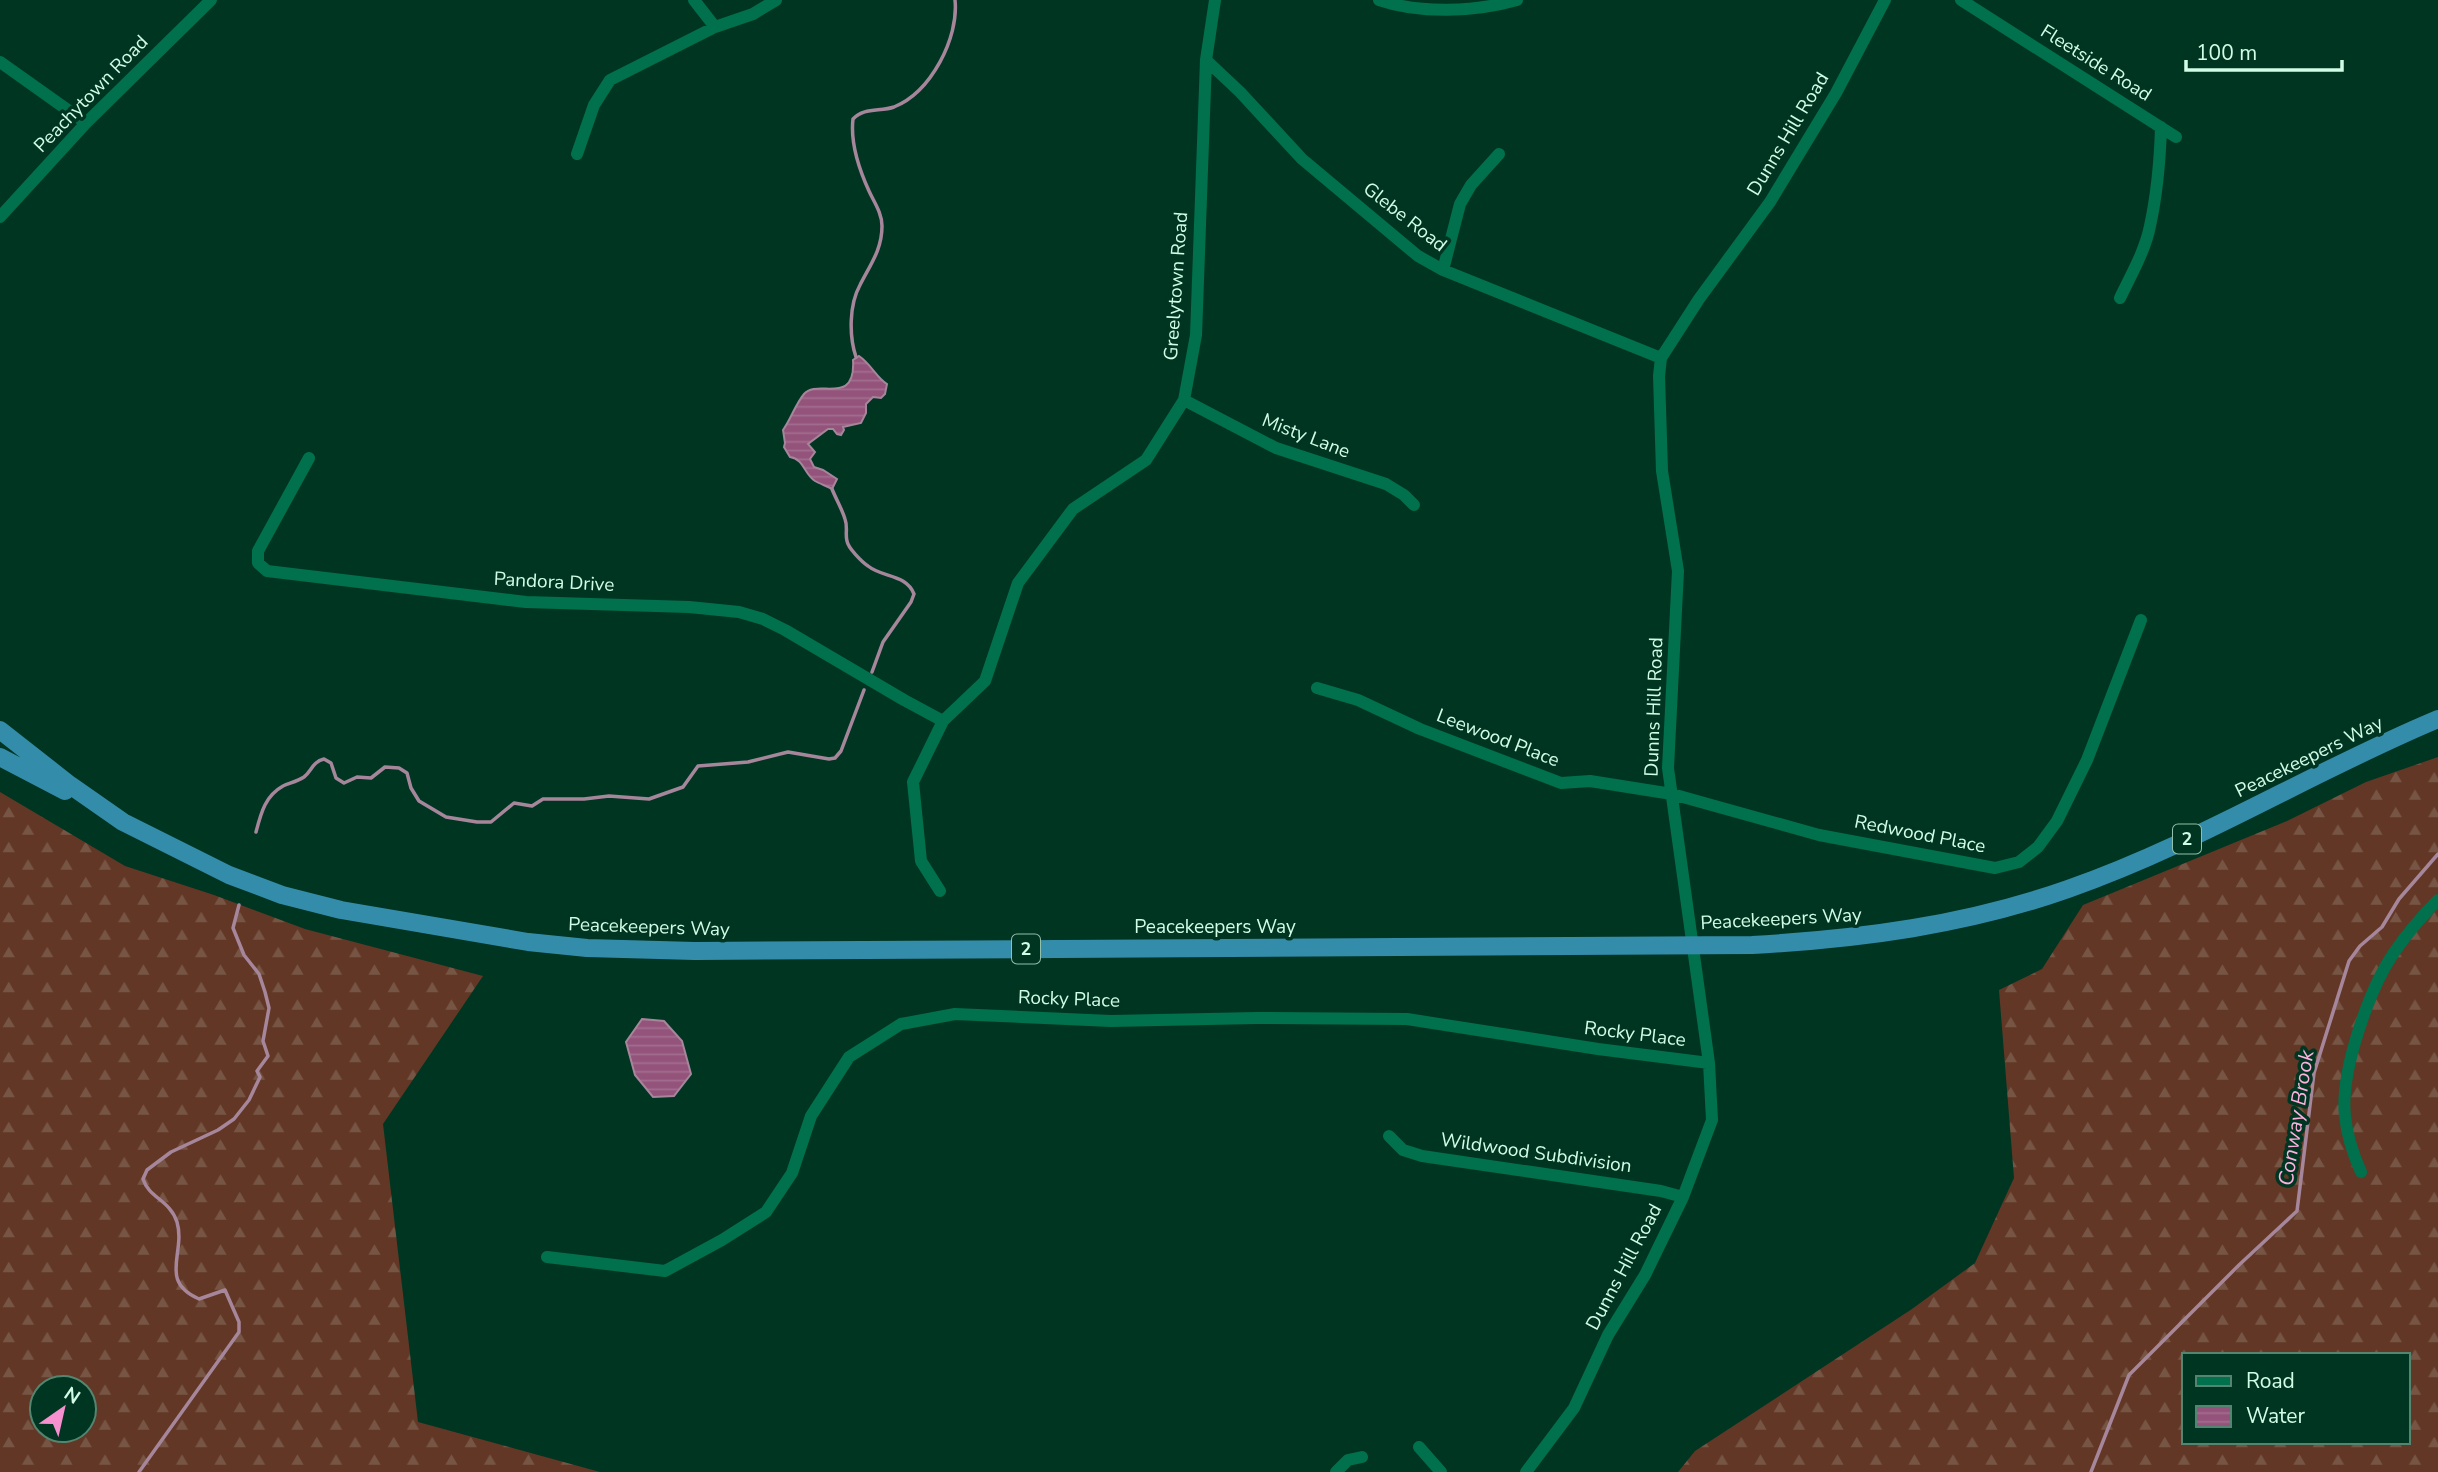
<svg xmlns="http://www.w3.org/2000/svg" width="2438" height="1472" font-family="'Nunito Sans',sans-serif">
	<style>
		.forest { fill: url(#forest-firs); fill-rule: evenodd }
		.water { fill: url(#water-rules); stroke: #a6869b; stroke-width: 2 }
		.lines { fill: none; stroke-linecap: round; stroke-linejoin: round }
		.stream { stroke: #a6869b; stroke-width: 3.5 }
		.minor { stroke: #01714d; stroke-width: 12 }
		.highway { stroke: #338daa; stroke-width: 18 }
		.labels { text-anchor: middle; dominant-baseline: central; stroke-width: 7; stroke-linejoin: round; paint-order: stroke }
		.shield { fill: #003522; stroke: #92c0ab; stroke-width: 2 }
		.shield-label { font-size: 18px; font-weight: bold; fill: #d1fce6 }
		.street-label { font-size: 19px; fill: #d1fce6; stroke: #003522 }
		.water-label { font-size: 21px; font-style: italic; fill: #fdb1de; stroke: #003522 }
	</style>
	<defs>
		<pattern id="forest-firs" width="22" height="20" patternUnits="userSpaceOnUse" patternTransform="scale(1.75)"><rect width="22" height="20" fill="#623725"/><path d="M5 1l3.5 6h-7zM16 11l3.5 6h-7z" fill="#775545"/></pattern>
		<pattern id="water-rules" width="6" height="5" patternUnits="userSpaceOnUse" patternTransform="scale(1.75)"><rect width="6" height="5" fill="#94537b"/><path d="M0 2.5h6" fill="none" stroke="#a26d8e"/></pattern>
	</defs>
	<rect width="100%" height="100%" fill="#003522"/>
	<path class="forest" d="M2438 757V1472H1678L1695 1451 1912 1309 1975 1263 2014 1178 1999 990 2042 969 2083 905 2287 821 2366 782ZM2184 1355H2408V1442H2184Z
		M0 792 125 866 214 895 305 929 483 976 383 1124 418 1422 600 1472H0ZM42 1388H84V1430H42Z"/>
	<path class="water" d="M859 356C871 364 876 377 887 384L885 394 881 398 873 397 866 404V413L861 423 843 427 844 430 841 435 837 434 833 429H828L808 444 815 452 810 459 814 467 823 470 837 479 832 489C827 486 820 484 815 481 804 474 804 459 790 457L784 447 785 443 783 430C791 419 795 405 804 394 817 378 856 407 853 360Z
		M642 1019 664 1021 682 1041 691 1074 674 1096 653 1097 635 1075 626 1042Z"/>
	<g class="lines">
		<path class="stream" d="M856 357C849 336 849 305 860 285 870 265 882 250 882 226 882 213 874 202 869 191 859 169 850 144 853 119 864 107 880 112 894 107 931 92 959 38 955 0
			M832 489C836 499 842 509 845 519 848 527 845 534 847 541 848 548 862 562 868 566 883 578 906 574 914 594L911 602 883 642 872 672
			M256 832C261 813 265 796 283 786 290 783 298 781 304 777 312 771 312 762 324 759L331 763 336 778 344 783 357 777 371 778 385 767 399 768 407 773 411 788 419 801 446 817 477 822H491L514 803 532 806 543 799H584L609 796 649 799 683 787 698 766 748 762 788 752 829 759 835 758 841 751 864 690
			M139 1472 239 1332V1322L225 1290 199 1299C158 1281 186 1253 177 1222 170 1200 149 1198 143 1179L147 1170 171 1152 218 1130 234 1119 249 1100 260 1077 257 1071 268 1056 263 1041 269 1008 265 992 259 974 244 955 233 928 239 905
			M2091 1472 2129 1375 2239 1265 2297 1211 2314 1073 2349 961 2360 946 2382 927 2399 899 2438 854"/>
		<path class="minor" d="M694 0 715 27
			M1379 0C1420 14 1475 12 1517 0
			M1961 0 2176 137
			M1206 60 1240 92 1302 159 1418 256 1443 270 1661 358
			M0 62 86 123
			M577 154 594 105 610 80 715 27 753 14 776 0
			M0 217 86 123 211 0
			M1443 270 1460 204 1471 185 1499 154
			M2120 298C2131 275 2145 251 2150 226 2157 194 2160 160 2161 127
			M1184 400 1276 448 1386 484 1404 495 1414 505
			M309 458 258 551V563L267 571 526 602 689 607 739 612 763 619 785 630 904 700 943 721
			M1317 688 1358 700 1420 729 1561 783 1590 781 1672 794 1819 835 1995 868 2019 862 2038 847 2057 821 2087 760 2141 620
			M940 891 921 861 913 782 943 721 985 681 1018 583 1073 509 1146 460 1184 400 1196 335 1206 60 1215 0
			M1389 1136 1403 1150 1422 1156 1661 1191 1683 1197
			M2361 1172C2353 1154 2347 1136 2345 1116 2340 1072 2369 990 2393 954 2406 935 2422 916 2438 900
			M547 1257 665 1271 722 1240 766 1212 792 1173 811 1116 849 1057 901 1024 955 1014 1111 1021 1256 1018 1407 1019 1598 1049 1709 1063
			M1419 1447 1441 1472
			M1336 1472 1348 1460 1362 1457
			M1526 1472 1574 1408 1608 1335 1645 1275 1683 1197 1712 1120 1709 1063 1668 768 1678 571 1662 471 1659 376 1661 358 1699 299 1770 202 1836 93 1885 0"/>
		<path class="highway" d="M0 730 70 785 123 822 229 875 282 895 341 910 528 942 587 948 695 951 1752 945C1860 939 1966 925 2068 889 2197 844 2313 771 2438 719
			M0 757 65 791"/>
	</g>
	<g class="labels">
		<g class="shield">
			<rect x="2173" y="824.5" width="28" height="29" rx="5"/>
			<rect x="1012" y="934.5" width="28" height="29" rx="5"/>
		</g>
		<g class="shield-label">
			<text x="2187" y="839">2</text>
			<text x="1026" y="949">2</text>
		</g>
		<g class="street-label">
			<text transform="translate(2096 63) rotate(32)">Fleetside Road</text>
			<text transform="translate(91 94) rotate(-46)">Peachytown Road</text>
			<text transform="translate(1788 134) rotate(-59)">Dunns Hill Road</text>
			<text transform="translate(1405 217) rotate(38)">Glebe Road</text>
			<text transform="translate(1176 286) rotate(-86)">Greelytown Road</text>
			<text transform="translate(1306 436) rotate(21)">Misty Lane</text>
			<text transform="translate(554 582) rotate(3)">Pandora Drive</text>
			<text transform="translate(1654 707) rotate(-88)">Dunns Hill Road</text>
			<text transform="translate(1498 738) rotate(21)">Leewood Place</text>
			<text transform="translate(2309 757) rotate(-26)">Peacekeepers Way</text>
			<text transform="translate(1920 834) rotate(11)">Redwood Place</text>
			<text transform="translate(1781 919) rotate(-3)">Peacekeepers Way</text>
			<text transform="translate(649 927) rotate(2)">Peacekeepers Way</text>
			<text x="1215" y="927">Peacekeepers Way</text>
			<text transform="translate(1069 999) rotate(2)">Rocky Place</text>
			<text transform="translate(1635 1034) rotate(7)">Rocky Place</text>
			<text transform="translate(1536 1153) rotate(8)">Wildwood Subdivision</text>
			<text transform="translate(1624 1267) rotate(-62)">Dunns Hill Road</text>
		</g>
		<g class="water-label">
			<text transform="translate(2296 1118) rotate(-81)">Conway Brook</text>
		</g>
	</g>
	<rect x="2182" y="1353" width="228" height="91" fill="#003522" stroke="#548570" stroke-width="2"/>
	<rect x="2196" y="1376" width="35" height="10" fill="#01714d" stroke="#548570" stroke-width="2"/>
	<text x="2246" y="1388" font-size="21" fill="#d1fce6">Road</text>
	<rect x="2196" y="1406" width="35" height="21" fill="url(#water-rules)" stroke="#548570" stroke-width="2"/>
	<text x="2246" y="1423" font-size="21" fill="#d1fce6">Water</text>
	<g transform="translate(63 1409) rotate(34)"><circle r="33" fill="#003522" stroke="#548570" stroke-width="2"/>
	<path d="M0-5L12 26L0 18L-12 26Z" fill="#f690cf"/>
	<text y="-10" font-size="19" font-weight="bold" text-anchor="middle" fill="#d1fce6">N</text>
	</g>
	<path d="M2186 60v10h156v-10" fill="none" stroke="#d1fce6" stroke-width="3.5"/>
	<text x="2196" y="60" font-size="21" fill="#d1fce6" stroke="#003522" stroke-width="5" paint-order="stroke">100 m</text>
</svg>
